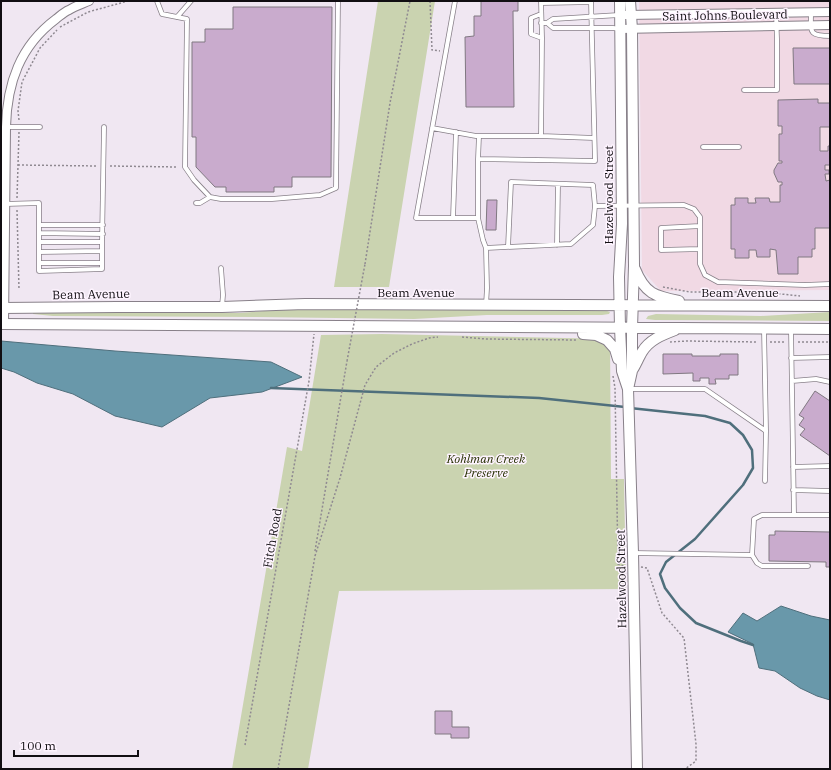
<svg xmlns="http://www.w3.org/2000/svg" width="831" height="770" font-family="'IBM Plex Serif',serif">
	<style>
		.medical { fill: #f1d9e4 }
		.green { fill: #cad3b0 }
		.water { fill: #6998aa; stroke: #4f6f7c }
		.lines { fill: none; stroke-linecap: round; stroke-linejoin: round }
		.stream { stroke: #4f6f7c; stroke-width: 2.5 }
		.building { fill: #c9abcd; stroke: #807881 }
		.service-casing { stroke: #888089; stroke-width: 5.5 }
		.minor-casing { stroke: #888089; stroke-width: 10 }
		.tertiary-casing { stroke: #888089; stroke-width: 12 }
		.path { stroke: #8f8991; stroke-width: 1.5; stroke-dasharray: 2 2; stroke-linecap: butt }
		.service { stroke: #fff; stroke-width: 4 }
		.minor { stroke: #fff; stroke-width: 8 }
		.tertiary { stroke: #fff; stroke-width: 10 }
		.path-bridge { stroke: #8f8991; stroke-width: 1.5; stroke-dasharray: 2 2; stroke-linecap: butt }
		.labels { text-anchor: middle; dominant-baseline: central; stroke-width: 3; stroke-linejoin: round; paint-order: stroke }
		.street-label { font-size: 12px; fill: #110e12; stroke: #fef4ff }
		.park-label { font-size: 12px; font-style: italic; fill: #262f00; stroke: #fef4ff }
	</style>
	<rect width="100%" height="100%" fill="#f0e7f2"/>
	<path class="medical" d="M639 1H830V290L661 291 642 270Z"/>
	<path class="green" d="M378 1H435L389 287H334Z
		M291 309 604 310 610 312 609 314 602 315H487L414 319 257 317 53 316 33 314V311L239 313Z
		M830 312V321L655 320 646 319 648 316 656 314 761 316Z
		M382 334 610 339 611 479H624L626 589 339 591 308 769H232L287 447 302 451 321 335Z"/>
	<path class="water" d="M1 341 115 351 271 362 302 377 262 392 210 398 162 427 115 416 73 394 37 383 14 372 1 368Z
		M781 606 811 616 830 620V700L817 696 800 688 775 671 759 668 753 644 728 632 743 613 757 621Z"/>
	<g class="lines">
		<path class="stream" d="M271 388 539 398 625 407
			M630 408 705 416 730 423 743 435 752 450 753 468 743 485 695 539 666 562 660 574 665 588 680 608 696 623 741 641 753 645"/>
	</g>
	<path class="building" d="M481 1H518V11H513L514 107H466L465 37 474 36V16H481Z
		M233 7H332L331 177H292V187H274V192H226V187H215L196 167V137H192V42H205V29H233Z
		M793 48H830V84H794Z
		M818 99V103H830V127H820V151H828V146H830V165H825V170H829V174H825L826 181 830 180V228H815V249H812V257H798V274H778L776 250 770 249V257H757L756 250H749V258H735V249H731V205H735V198H748V203H756L755 198H769L770 202H780V185H782V182H778L774 173V170L778 163H782V161H779V134H782V126H778V100Z
		M487 200H497L496 230H486Z
		M663 354H692V356H720V354H738V375H729V379H715L716 384H709V378H700V381H693V373L663 374Z
		M815 391 830 401V456L800 435 805 429 799 425 804 418 799 415Z
		M775 531 830 532V567H826V562L769 561V535H775Z
		M435 711H452V727H469V738H451V734H435Z"/>
	<g class="lines">
		<g class="service-casing">
			<path id="service" d="M157 1 162 14 187 19 185 167 194 180 210 197
				M455 1 416 218H478V159L595 161 591 1
				M541 3 591 2
				M811 13C811 32 808 36 830 36
				M541 14 531 18V34L542 38
				M177 17 191 1
				M541 23H547L553 19 619 15
				M547 23 553 28H613L620 29
				M744 90H777V39L776 13
				M6 127H40
				M432 128 476 136H541L542 38 541 1
				M541 136 594 138
				M703 147H739
				M478 159 479 136
				M196 203H200L210 197 221 199H272L320 195 336 188 338 1
				M5 204 39 203V242H102L104 127
				M453 218 456 132
				M478 218 483 240 486 248
				M39 225H103
				M700 226 661 228V250L700 249
				M39 233 103 234
				M39 242V271L102 269V242
				M557 245 558 184
				M508 247 511 182 593 185 595 206
				M39 252 102 251
				M39 263H102
				M221 268 223 295 222 306
				M486 305 487 288 486 248 571 244 593 225 595 206 684 205 694 209 700 217V264L705 275 718 282 805 285 830 284
				M791 358 830 357
				M792 381 816 379 830 382
				M628 389H705L766 431 764 329
				M793 467 830 466
				M765 481 766 431
				M793 490 830 491
				M794 515H830
				M633 553 752 555 754 519 762 515H794L791 329
				M752 555 757 563 762 566H808"/>
		</g>
		<g class="minor-casing">
			<path id="minor" d="M625 15 830 12
				M620 29 830 25
				M4 324 6 127C7 83 20 46 56 19 60 16 64 12 69 10 75 6 82 4 89 1"/>
		</g>
		<g class="tertiary-casing">
			<path id="tertiary" d="M620 1 622 224 619 277 620 328 622 371 628 389 633 553 637 769
				M635 269C645 294 655 296 679 301
				M1 308 117 307H222L305 304 830 306
				M1 324 830 329
				M583 334 596 335 607 340 615 349 618 359
				M633 369C636 364 639 357 642 352 649 340 662 335 675 330
				M628 389 632 371V328L634 266 632 29 630 1"/>
		</g>
		<path class="path" d="M430 1 432 50 440 51
			M60 27 88 12 128 1
			M19 120 18 111 22 82 40 48 57 30
			M18 165 98 166
			M110 166 178 167
			M17 198 19 132
			M17 210 19 290
			M365 264 390 103 410 1
			M663 287 690 292H762L800 296
			M462 337 486 339 576 340
			M670 342 686 341 758 342
			M770 342H786
			M798 342H830
			M613 376 615 388 618 564 624 566
			M315 551 347 361
			M315 556 340 478 365 385 376 367 394 353 412 344 429 338 438 337
			M641 567 647 568 662 613 684 638 696 744V761L685 769
			M245 745 309 381 314 334
			M278 769 315 556"/>
		<use href="#service" class="service"/>
		<use href="#minor" class="minor"/>
		<use href="#tertiary" class="tertiary"/>
		<path class="path-bridge" d="M347 361 365 264"/>
	</g>
	<g class="labels">
		<g class="street-label">
			<text transform="translate(725 15) rotate(-1)">Saint Johns Boulevard</text>
			<text transform="translate(608 195) rotate(-90)">Hazelwood Street</text>
			<text x="416" y="292">Beam Avenue</text>
			<text x="740" y="292">Beam Avenue</text>
			<text transform="translate(91 294) rotate(-1)">Beam Avenue</text>
			<text transform="translate(272 538) rotate(-80)">Fitch Road</text>
			<text transform="translate(621 579) rotate(-91)">Hazelwood Street</text>
		</g>
		<g class="park-label">
			<text x="486" y="458">Kohlman Creek<tspan x="486" dy="14">Preserve</tspan></text>
		</g>
	</g>
	<rect width="831" height="770" fill="none" stroke="#110e12" stroke-width="4"/>
	<path d="M14 750v6h124v-6" fill="none" stroke="#110e12" stroke-width="2"/>
	<text x="20" y="750" font-size="12" fill="#110e12" stroke="#fef4ff" stroke-width="3" paint-order="stroke">100 m</text>
</svg>
